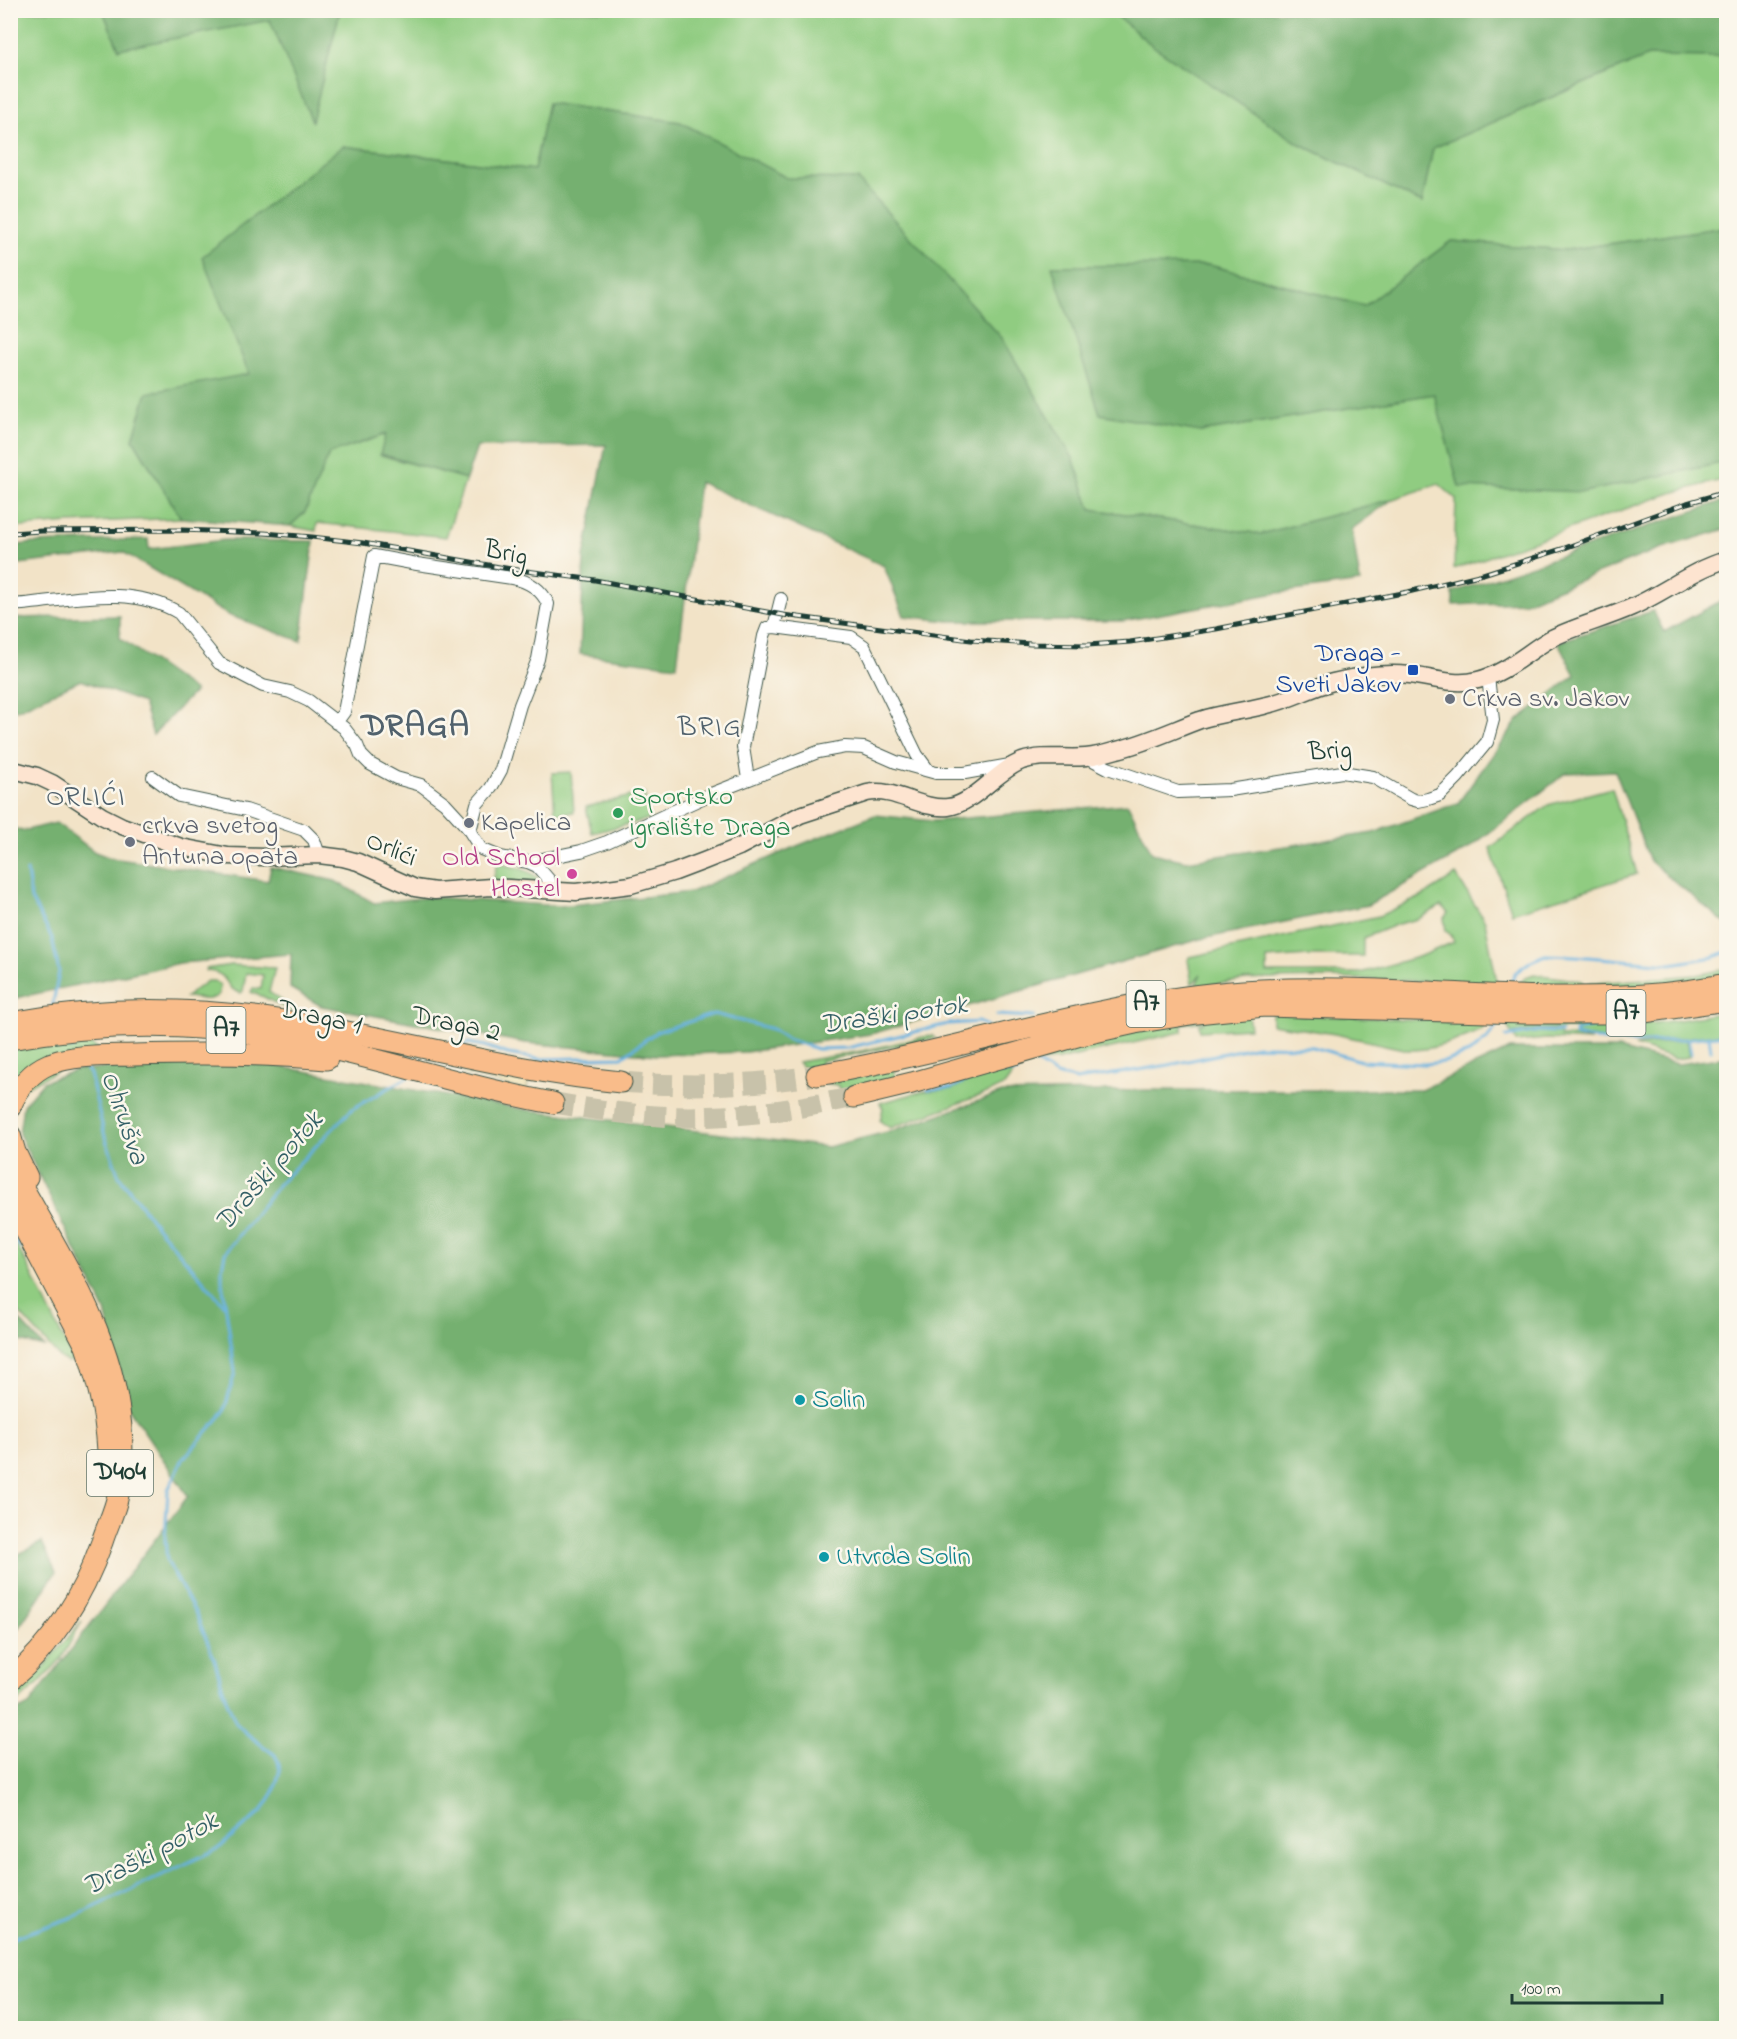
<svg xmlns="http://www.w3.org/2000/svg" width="1737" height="2039" font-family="'Indie Flower',sans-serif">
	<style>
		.green { fill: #90cc81; stroke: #58845a; stroke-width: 1.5; fill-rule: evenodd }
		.forest { fill: #74b06f; stroke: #4a7652; stroke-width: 1.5 }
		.sand { fill: #eeda9e; stroke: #868c69; stroke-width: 1.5 }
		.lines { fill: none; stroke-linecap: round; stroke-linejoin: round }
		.stream { stroke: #66b1df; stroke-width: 3 }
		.highway-tunnel { stroke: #c8c2aa; stroke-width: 21; stroke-dasharray: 21 10; stroke-linecap: butt }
		.street-casing { stroke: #3f564a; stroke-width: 14 }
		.secondary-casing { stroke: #3f564a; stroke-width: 19 }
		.highway-casing { stroke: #3f564a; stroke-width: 23 }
		.street { stroke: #fff; stroke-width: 12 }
		.secondary { stroke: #fde4d0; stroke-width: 16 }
		.highway { stroke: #f9bc8a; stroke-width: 21 }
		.rail-casing { stroke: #1f3d34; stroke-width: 5 }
		.rail { stroke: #fbf7ec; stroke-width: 3; stroke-dasharray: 9; stroke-linecap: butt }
		.transit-dot { fill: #1a4fb4; stroke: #fbf7ec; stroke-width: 2 }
		.worship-dot { fill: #6b7280; stroke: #fbf7ec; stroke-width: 2 }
		.leisure-dot { fill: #2e9e5b; stroke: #fbf7ec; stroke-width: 2 }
		.hotel-dot { fill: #d1479c; stroke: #fbf7ec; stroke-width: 2 }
		.culture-dot { fill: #0f9aa8; stroke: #fbf7ec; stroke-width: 2 }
		.labels { text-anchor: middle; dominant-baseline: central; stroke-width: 5; stroke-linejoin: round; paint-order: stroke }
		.shield { fill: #fbf7ec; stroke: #61756b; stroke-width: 1.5 }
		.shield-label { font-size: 26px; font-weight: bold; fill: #1f3d34 }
		.street-label { font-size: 27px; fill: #1f3d34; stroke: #fbf7ec }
		.transit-label { font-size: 27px; fill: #164399; stroke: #fbf7ec; text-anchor: end }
		.worship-label { font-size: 27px; fill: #5b616d; stroke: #fbf7ec; text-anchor: start }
		.leisure-label { font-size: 27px; fill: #27864d; stroke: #fbf7ec; text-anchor: start }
		.hotel-label { font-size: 27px; fill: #b23c85; stroke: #fbf7ec; text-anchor: end }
		.culture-label { font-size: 27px; fill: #0d838f; stroke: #fbf7ec; text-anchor: start }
		.neighbourhood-label { font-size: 28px; letter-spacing: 1.5px; fill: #51626d; stroke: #fbf7ec }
		.water-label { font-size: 28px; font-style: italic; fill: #346067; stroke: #fbf7ec }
		.district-label { font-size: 33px; font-weight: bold; letter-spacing: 1.5px; fill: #51626d; stroke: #fbf7ec }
	</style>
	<rect width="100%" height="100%" fill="#fbf7ec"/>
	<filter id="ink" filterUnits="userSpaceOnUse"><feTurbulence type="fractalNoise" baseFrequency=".0167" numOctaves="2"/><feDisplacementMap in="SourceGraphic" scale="12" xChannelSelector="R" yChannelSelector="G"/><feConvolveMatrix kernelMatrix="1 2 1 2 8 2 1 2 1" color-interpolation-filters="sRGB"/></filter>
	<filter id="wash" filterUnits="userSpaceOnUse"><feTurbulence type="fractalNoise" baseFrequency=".008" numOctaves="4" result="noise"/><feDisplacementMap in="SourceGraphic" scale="24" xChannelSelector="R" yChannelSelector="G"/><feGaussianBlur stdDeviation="1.35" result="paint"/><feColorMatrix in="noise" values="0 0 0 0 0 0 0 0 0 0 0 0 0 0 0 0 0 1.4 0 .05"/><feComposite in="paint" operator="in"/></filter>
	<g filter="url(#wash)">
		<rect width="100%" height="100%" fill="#f2e3c7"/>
		<path class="green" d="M11 11H103L119 49 270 20 312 120 340 11H1111L1153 46 1300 144 1422 203 1433 148 1648 56 1726 57V227L1566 250 1451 241 1364 306 1209 265 1200 432 1434 394 1584 492 1726 462V479L1668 494 1454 569 1456 499 1439 484 1393 499 1261 534 1091 509 1073 458 858 179 787 178 680 122 548 103 534 170 343 146 249 374 133 439 181 518 69 523 11 528Z
			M387 434 380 455 466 479 446 537 317 523 316 531 290 526 305 512 329 454Z
			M571 772 574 812 555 814 552 773Z
			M1612 788 1637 874 1512 913 1490 848 1548 805Z
			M644 793 650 819 592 833 586 807Z
			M497 863C512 867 534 869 542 884L493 882Z
			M1456 875 1485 921 1498 987H1478L1477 983 1329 978 1267 979 1246 980 1195 987 1201 974 1192 984 1188 960 1190 957 1379 916 1423 896ZM1441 906 1448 913 1444 918 1446 931 1451 935 1454 942 1418 957 1360 973H1267V959L1308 956H1363V938L1398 924 1418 919Z
			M231 965 275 968 269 992 301 1014 300 1016 264 997 251 992 253 988 261 989 263 975 246 973 243 991 241 993C221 988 233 973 206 971V969Z
			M1726 969V976L1642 988 1516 987 1526 977 1534 974 1582 981 1583 984 1697 975Z
			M207 981H215L220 985 219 994C209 1004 198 997 186 997Z
			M1726 1012V1033C1673 1039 1628 1048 1575 1034V1032C1600 1023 1628 1025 1653 1023 1678 1021 1702 1016 1726 1012Z
			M1272 1014 1448 1021 1447 1024 1453 1025 1455 1021 1485 1022 1482 1030C1460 1040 1432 1051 1408 1050L1335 1034 1272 1024Z
			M1248 1015 1250 1028 1200 1031 1199 1024 1204 1023V1021L1182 1024V1032L1058 1060 1044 1061 1040 1058 1048 1054V1051C1113 1034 1180 1019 1248 1015Z
			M1617 1022 1576 1029H1539L1512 1034 1505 1023Z
			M1539 1032 1560 1033 1561 1037 1574 1036 1591 1041 1546 1039 1516 1042 1514 1036Z
			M932 1035 935 1038 821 1061V1065L807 1067 801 1066 798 1062 862 1051Z
			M80 1037 98 1049 11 1095V1047Z
			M1686 1040 1689 1057 1675 1059 1635 1046Z
			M890 1067 894 1071 896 1078 842 1091 837 1085 826 1083Z
			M981 1074H1013L1005 1085 990 1092 890 1128 880 1121 883 1108 880 1103 924 1091 952 1089Z
			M10 1235 26 1262 74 1361 67 1362 60 1358 15 1308 11 1301Z
			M82 1621 61 1659 37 1685 11 1708V1698L35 1677Z"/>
		<path class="forest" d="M103 11H340L312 121 270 20 119 49Z
			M1111 11H1726V57L1648 56 1433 148 1422 203 1300 144 1153 46Z
			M548 103 680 122 787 178 857 179 1002 338 1073 458 1091 509 1261 534 1393 499 1352 529 1360 582 1271 594 1123 621H948L904 616 884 566 699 482 677 666 580 654 584 557 606 445 477 447 466 479 380 454 386 434 329 454 305 512 290 526 181 518 133 439 147 393 249 374 202 257 343 146 534 170Z
			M1726 227V462L1584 492 1459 487 1434 394 1200 432 1100 414 1052 266 1209 265 1364 306 1451 241 1566 250Z
			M1726 500V529L1659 549 1525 602 1453 605V592Z
			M148 539 149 549 225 540 314 541 301 641 228 615 123 552 11 565V546L34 543Z
			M1726 598V924L1650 861 1615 771 1566 773 1468 849 1368 905 1201 939 871 1034 746 1052 657 1055 526 1043 321 1006 290 988 291 954 180 963 11 999V827L22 831 56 823 95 852 111 858 268 881 271 867 335 881 374 903 430 897 560 906 691 892 792 848 875 815 933 821 1128 804 1152 853 1186 861 1373 833 1458 803 1518 720 1575 675 1558 642 1653 611 1664 632Z
			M120 616V638L195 691 153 735 143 703 81 680 17 710 11 708V618Z
			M1510 1049H1618L1678 1064 1726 1057V2025L1715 2028H1541L1491 2024 1484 2028H11V1714L29 1705 188 1496 127 1406 105 1311 19 1134 23 1105 43 1082 76 1070 183 1064H265L528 1110 828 1147 891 1131 1002 1093 1152 1090H1421Z
			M11 1311 44 1347 11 1339Z
			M42 1542 56 1572 20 1626 11 1635V1558Z"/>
		<path class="sand" d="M461 1066 532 1080 527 1086 528 1091 463 1075Z"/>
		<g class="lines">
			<path class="stream" d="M27 871 31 899 52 938 59 972 52 1009
				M1508 988 1515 973 1531 961 1545 955 1575 956 1671 964 1714 957 1726 952
				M997 1015 1034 1017
				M1575 1032 1581 1029 1618 1023
				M1575 1035C1626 1048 1674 1041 1726 1034
				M1725 1035 1726 1045
				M1506 1037 1538 1031 1561 1032
				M1709 1037 1711 1050
				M1688 1039 1691 1054
				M53 1042 73 1048
				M463 1046 468 1043 485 1046 508 1054 539 1059 622 1057 656 1032 714 1014 772 1029 787 1039 817 1049 847 1048 948 1024 979 1022 987 1026
				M1032 1060 1056 1075 1077 1080 1169 1065 1258 1046 1313 1047 1361 1061 1425 1064 1444 1062 1469 1053 1487 1039 1496 1027 1498 1020
				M83 1064 90 1074 105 1137 119 1176 157 1227 224 1305
				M984 1073 1017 1072
				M928 1089 952 1088 978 1074
				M10 1229 21 1248
				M10 1939 76 1916 219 1848 262 1811 274 1792 280 1770 278 1761 275 1755 246 1733 236 1723 226 1699 214 1658 196 1614 167 1561 165 1539 168 1490 183 1459 224 1412 235 1372 222 1281V1268L225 1253 279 1184 352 1109 408 1077"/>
		</g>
	</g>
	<g filter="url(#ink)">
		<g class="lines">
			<path class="highway-tunnel" d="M621 1082C688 1087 751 1086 817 1075
				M553 1103C583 1107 613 1113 644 1115 715 1121 785 1112 854 1097"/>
			<g class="street-casing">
				<path id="street" d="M10 605C67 602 126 582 179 613L219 663 263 686 290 692 309 701 344 728 357 745 361 755 370 764 396 778 421 785 445 803 467 827 481 849 500 857 528 862 537 866 549 880 551 892
					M774 627 781 599
					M336 723 344 712 374 556 417 564 512 578C528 581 541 588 548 604L538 659 520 705 501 770 491 788 477 804 470 831
					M1087 757 1108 768 1178 792 1230 790 1342 772 1373 777 1411 799 1418 801 1428 799 1440 795 1458 777 1487 742 1493 720 1488 677
					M153 777 179 796 246 810 304 830 314 840 319 855
					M748 779 743 747 764 636 767 628 774 627 851 637 864 646 917 755 928 770
					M528 862 581 851 607 842 711 794 818 752 845 747 864 748 896 762 936 773H965L1010 765"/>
			</g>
			<g class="secondary-casing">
				<path id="secondary" d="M10 769 37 776 52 783 102 816 122 826 181 847 228 856 265 857 319 855 343 858 358 862 415 888 435 891 491 887 576 892 631 885 675 872 704 861 739 847 800 815 867 793C895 787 920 810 948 807 974 804 996 771 1022 761 1043 754 1065 759 1086 757 1096 756 1107 753 1117 750 1146 743 1173 730 1200 720 1222 713 1245 711 1267 705 1290 700 1310 688 1333 682 1358 676 1384 672 1410 675 1433 678 1455 686 1478 680 1506 673 1526 653 1550 639 1576 626 1605 619 1632 607 1664 593 1692 570 1726 560"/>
			</g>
			<g class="highway-casing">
				<path id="highway" d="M10 1023C104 1006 197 1007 291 1022 401 1039 509 1071 621 1082
					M10 1039C108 1021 208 1022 305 1043 388 1060 469 1088 553 1103
					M817 1075C960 1051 1098 1001 1243 991 1349 984 1455 996 1561 997 1616 997 1673 996 1726 984
					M854 1097 912 1083 1081 1035 1135 1023 1197 1013 1264 1006 1525 1013H1637L1726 1000
					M10 1107C18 1088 30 1072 49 1064 76 1054 108 1056 135 1055 200 1053 263 1053 327 1059
					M10 1135 15 1152 27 1177
					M10 1165C67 1269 140 1370 118 1495 115 1511 107 1526 102 1542 83 1596 54 1643 10 1680
					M10 1201 86 1346C100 1387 110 1430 108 1473"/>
			</g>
			<use href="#street" class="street"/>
			<use href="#secondary" class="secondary"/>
			<use href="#highway" class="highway"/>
			<g class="rail-casing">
				<path id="rail" d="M10 533 42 531 181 530 264 533 312 537 363 543 511 569 595 580 783 615 971 640 1031 644 1088 645 1130 642 1216 629 1408 592 1483 574 1562 549 1687 503 1726 492"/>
			</g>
			<use href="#rail" class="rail"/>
		</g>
	</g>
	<rect class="transit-dot" x="1407" y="664" width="12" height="12" rx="3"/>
	<g class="worship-dot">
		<circle cx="1450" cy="699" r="6"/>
		<circle cx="469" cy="823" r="6"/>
		<circle cx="130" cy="842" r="6"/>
	</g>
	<circle class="leisure-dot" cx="618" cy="813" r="6"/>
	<circle class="hotel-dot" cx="572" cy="874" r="6"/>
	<g class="culture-dot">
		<circle cx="800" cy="1400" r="6"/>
		<circle cx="824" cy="1557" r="6"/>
	</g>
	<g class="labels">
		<g class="shield">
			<rect x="1126.5" y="981" width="39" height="46" rx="4.5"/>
			<rect x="1606.5" y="990" width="39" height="46" rx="4.5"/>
			<rect x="206.5" y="1007" width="39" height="46" rx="4.5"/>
			<rect x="87" y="1450" width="66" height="46" rx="4.5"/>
		</g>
		<g class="shield-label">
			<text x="1146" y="1004">A7</text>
			<text x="1626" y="1013">A7</text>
			<text x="226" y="1030">A7</text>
			<text x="120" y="1473">D404</text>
		</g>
		<g class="street-label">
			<text transform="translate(506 554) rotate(13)">Brig</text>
			<text transform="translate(1330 752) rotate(-3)">Brig</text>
			<text transform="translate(391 850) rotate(23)">Orlići</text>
			<text transform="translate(320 1018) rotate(12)">Draga 1</text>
			<text transform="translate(456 1025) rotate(12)">Draga 2</text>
		</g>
		<g class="transit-label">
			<text x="1401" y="654">Draga -<tspan x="1401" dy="31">Sveti Jakov</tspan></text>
		</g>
		<g class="worship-label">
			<text x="1462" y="699">Crkva sv. Jakov</text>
			<text x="481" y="823">Kapelica</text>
			<text x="142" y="826">crkva svetog<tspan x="142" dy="31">Antuna opata</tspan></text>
		</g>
		<g class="leisure-label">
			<text x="630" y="797">Sportsko<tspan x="630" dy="31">igralište Draga</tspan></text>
		</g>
		<g class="hotel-label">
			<text x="560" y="858">Old School<tspan x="560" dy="31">Hostel</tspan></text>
		</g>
		<g class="culture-label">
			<text x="812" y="1400">Solin</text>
			<text x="836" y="1557">Utvrda Solin</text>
		</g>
		<g class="neighbourhood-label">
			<text x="710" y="728">BRIG</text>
			<text x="86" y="798">ORLIĆI</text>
		</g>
		<g class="water-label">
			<text transform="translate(894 1016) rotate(-8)">Draški potok</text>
			<text transform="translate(123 1118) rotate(71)">Ohrušva</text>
			<text transform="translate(270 1172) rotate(-49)">Draški potok</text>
			<text transform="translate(151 1855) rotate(-28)">Draški potok</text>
		</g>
		<g class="district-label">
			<text x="416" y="727">DRAGA</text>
		</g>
	</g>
	<rect width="1737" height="2039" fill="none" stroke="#fbf7ec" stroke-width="36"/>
	<path d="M1512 1994v9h150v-9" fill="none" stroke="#1f3d34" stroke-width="3"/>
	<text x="1521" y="1994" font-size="18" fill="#1f3d34" stroke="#fbf7ec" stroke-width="4.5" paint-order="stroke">100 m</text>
</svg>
